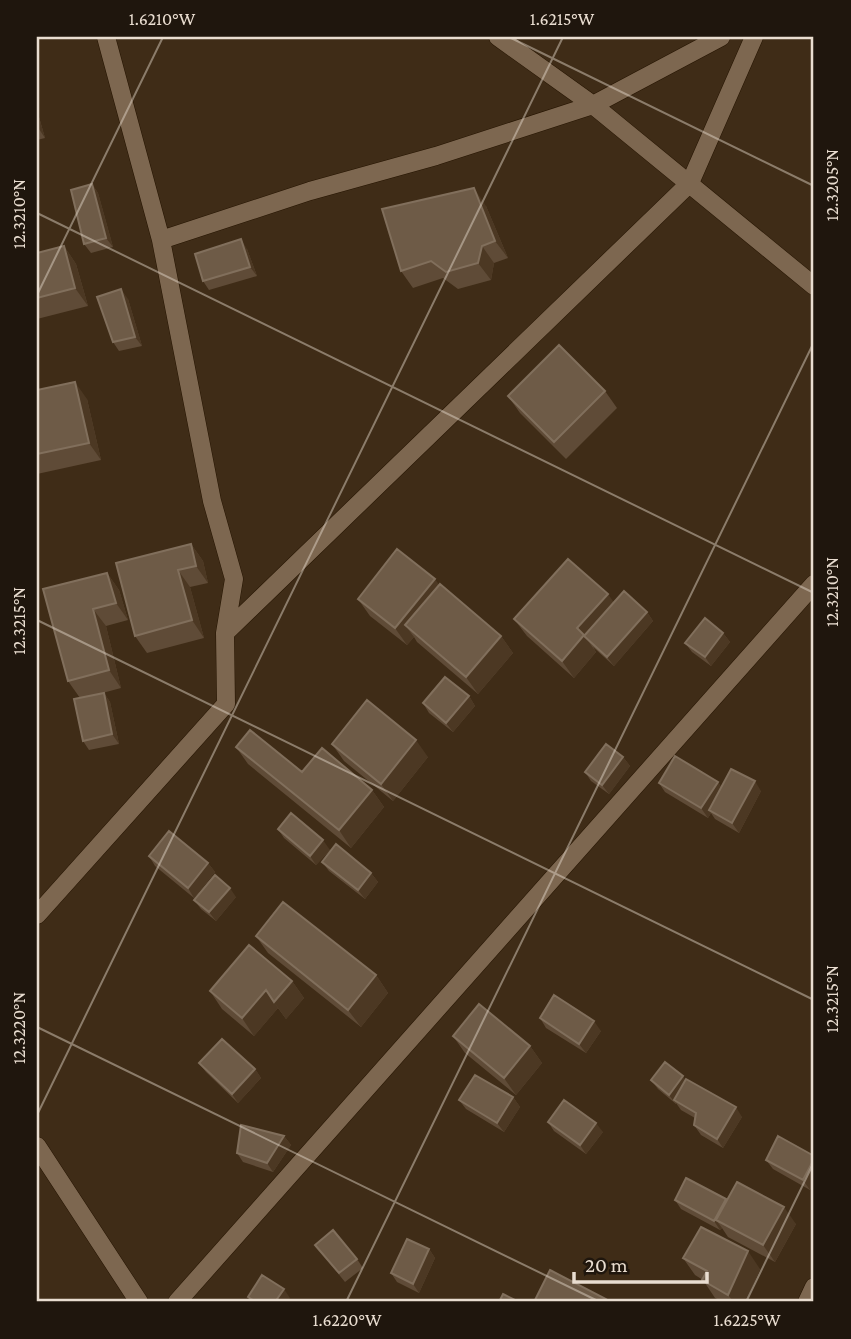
<svg xmlns="http://www.w3.org/2000/svg" width="851" height="1339" font-family="'Crimson Pro',serif">
	<style>
		.lines { fill: none; stroke-linecap: round; stroke-linejoin: round }
		.street-casing { stroke: #251401; stroke-width: 19 }
		.street { stroke: #7d6750; stroke-width: 18 }
		.wall { fill: #5f4b37 }
		.shaded-wall { fill: #4c3823 }
		.building { fill: #6e5b47; stroke: #816f5c; stroke-width: 2 }
		.ticks { fill: none; stroke: #e9ddd0; stroke-width: 2; stroke-opacity: 0.45 }
		.neatline { fill: none; stroke: #e9ddd0; stroke-width: 2.5 }
		.ticks-label { font-size: 18px; text-anchor: middle; fill: #e9ddd0 }
	</style>
	<rect width="100%" height="100%" fill="#3f2c17"/>
	<g class="lines">
		<g class="street-casing">
			<path id="street" d="M498 37 593 105 814 286
				M161 240 310 191 436 156 593 105 721 37
				M225 633 690 183 754 37
				M37 915 226 704 225 633 234 579 212 501 161 240 106 37
				M37 1146 139 1302
				M177 1302 814 584
				M807 1302 814 1287"/>
		</g>
		<use href="#street" class="street"/>
	</g>
	<path class="wall" d="M37 110 45 138 37 140Z
		M92 184 98 193 113 247 91 253 84 244Z
		M486 206 508 258 494 263 491 280 458 289 443 278 413 288 401 271Z
		M64 246 76 264 88 306 37 319V253Z
		M247 249 257 276 209 290 203 281Z
		M128 299 142 346 119 351 113 342Z
		M37 390 87 399 101 460 37 474Z
		M605 391 617 408 566 459 520 413 508 396Z
		M191 544 203 561 208 583 190 587 204 638 147 653 135 636Z
		M107 573 119 590 128 620 106 626 121 688 95 695 104 693 110 702 119 744 89 750 83 741 80 698 68 681Z
		M439 585 501 636 513 653 478 694 417 642 414 637 407 645 370 616 358 599Z
		M614 603 647 612 653 621 614 666 593 647 596 652 574 678 527 636 514 619Z
		M723 633 730 642 711 666 692 652 685 643Z
		M469 696 475 706 453 732 429 713 423 703Z
		M332 744 428 757 393 801 344 761Z
		M236 747 302 772 372 790 384 807 351 848 248 764Z
		M623 757 630 766 609 794 591 781 585 772Z
		M718 782 721 787 761 791 739 833 715 819 711 813 708 818 665 792 659 783Z
		M278 829 330 850 316 865 284 838Z
		M149 856 208 863 215 872 194 898 155 866Z
		M322 862 371 873 378 882 365 899 329 871Z
		M236 897 216 921 201 909 194 900Z
		M256 936 376 975 388 993 361 1027 268 953Z
		M292 981 304 998 286 1019 278 1008 254 1036 222 1009 210 991Z
		M540 1018 601 1031 586 1053 546 1028Z
		M453 1036 530 1046 542 1063 516 1095 465 1053Z
		M199 1063 255 1069 261 1078 238 1103 206 1072Z
		M651 1080H686L742 1117 723 1148 701 1135 694 1125 695 1118 681 1110 676 1103V1104L658 1089Z
		M513 1097 520 1107 504 1132 466 1109 459 1100Z
		M548 1122 603 1132 586 1154 554 1131Z
		M284 1136 291 1145 273 1172 243 1162 237 1153Z
		M814 1156V1181L810 1190 773 1169 766 1160Z
		M675 1200H727L796 1224 775 1262 728 1237 722 1228 720 1230 681 1209Z
		M315 1245 357 1259 363 1268 345 1282Z
		M429 1249 435 1258 419 1293 397 1282 391 1273Z
		M683 1258 760 1269 745 1302H723L715 1298 703 1280 695 1275Z"/>
	<path class="shaded-wall" d="M37 110 45 138 37 126Z
		M92 184 98 193 113 247 106 238Z
		M474 188 486 206 508 258 495 241Z
		M241 239 247 249 257 276 250 267Z
		M64 246 76 264 88 306 75 288Z
		M482 246 494 263 491 280 478 263Z
		M121 289 128 299 142 346 135 337Z
		M75 382 87 399 101 460 89 443Z
		M191 544 203 561 208 583 196 566Z
		M178 570 190 587 204 638 192 620Z
		M107 573 119 590 128 620 116 603Z
		M435 579 447 596 405 625 414 637 407 645 395 628Z
		M608 594 620 611 586 638 596 652 574 678 562 661 577 628Z
		M93 609 106 626 121 688 109 670Z
		M647 612 653 621 614 666 607 657Z
		M723 633 730 642 711 666 705 657Z
		M501 636 513 653 478 694 466 677Z
		M104 693 110 702 119 744 112 734Z
		M469 696 475 706 453 732 446 723Z
		M416 740 428 757 393 801 381 784Z
		M623 757 630 766 609 794 602 785Z
		M755 781 761 791 739 833 732 823Z
		M718 782 724 791 709 810 711 813 708 818 701 808Z
		M372 790 384 807 351 848 339 830Z
		M323 840 330 850 316 865 310 856Z
		M208 863 215 872 194 898 188 888Z
		M371 873 378 882 365 899 358 890Z
		M230 888 236 897 216 921 209 912Z
		M376 975 388 993 361 1027 348 1010Z
		M292 981 304 998 286 1019 274 1002Z
		M266 990 278 1008 254 1036 242 1018Z
		M594 1021 601 1031 586 1053 579 1044Z
		M530 1046 542 1063 516 1095 504 1078Z
		M255 1069 261 1078 238 1103 232 1094Z
		M683 1076 689 1085 674 1100 676 1104 669 1095Z
		M513 1097 520 1107 504 1132 497 1123Z
		M736 1107 742 1117 723 1148 717 1139Z
		M596 1123 603 1132 586 1154 580 1145Z
		M284 1136 291 1145 273 1172 267 1163Z
		M814 1159V1181L810 1190 803 1180Z
		M726 1199 732 1208 716 1220 722 1228 720 1230 714 1221Z
		M784 1207 796 1224 775 1262 763 1245Z
		M429 1249 435 1258 419 1293 413 1284Z
		M748 1251 760 1269 745 1302H734L728 1295Z
		M284 1289 290 1298 287 1302H275Z"/>
	<path class="building" d="M92 184 106 238 84 244 71 190Z
		M474 188 495 241 482 246 478 263 446 272 431 261 401 271 382 209Z
		M241 239 250 267 203 281 195 254Z
		M64 246 75 288 37 298V253Z
		M121 289 135 337 113 342 97 297Z
		M559 345 605 391 554 442 508 396Z
		M75 382 89 443 37 454V390Z
		M191 544 196 566 178 570 192 620 135 636 116 563Z
		M397 549 435 579 395 628 358 599Z
		M568 559 608 594 577 628 584 635 562 661 514 619Z
		M107 573 116 603 93 609 109 670 68 681 43 589Z
		M440 584 501 636 466 677 405 625Z
		M624 591 647 612 607 657 584 636Z
		M705 618 723 633 705 657 685 643Z
		M445 677 469 696 446 723 423 703Z
		M104 693 112 734 83 741 74 699Z
		M367 700 416 740 381 784 332 744Z
		M250 730 302 772 322 748 372 790 339 830 236 747Z
		M606 744 623 757 602 785 585 772Z
		M675 756 718 782 701 808 659 783Z
		M731 769 755 781 732 823 709 810Z
		M291 813 323 840 310 856 278 829Z
		M169 831 208 863 188 888 149 856Z
		M336 844 371 873 358 890 322 862Z
		M215 875 230 888 209 912 194 900Z
		M283 902 376 975 348 1010 256 936Z
		M249 945 292 981 274 1002 266 990 242 1018 210 991Z
		M554 995 594 1021 579 1044 540 1018Z
		M479 1004 530 1046 504 1078 453 1036Z
		M222 1039 255 1069 232 1094 199 1063Z
		M665 1062 683 1076 669 1095 651 1080Z
		M475 1075 513 1097 497 1123 459 1100Z
		M686 1079 736 1107 717 1139 694 1125 696 1113 674 1100Z
		M564 1100 596 1123 580 1145 548 1122Z
		M241 1125 284 1136 267 1163 237 1153Z
		M778 1136 814 1156V1159L803 1180 766 1160Z
		M686 1178 726 1199 714 1221 675 1200Z
		M737 1182 784 1207 763 1245 716 1220Z
		M701 1227 748 1251 728 1295 702 1280 707 1271 683 1258Z
		M333 1230 357 1259 339 1273 315 1245Z
		M407 1239 429 1249 413 1284 391 1273Z
		M550 1270 606 1299 604 1302H534Z
		M262 1275 284 1289 275 1302H256L248 1297Z
		M503 1294 519 1302H499Z"/>
	<path class="ticks" d="M509 37 814 186M37 213 814 593M37 295 163 37M37 620 814 1000M37 1027 600 1302M37 1115 563 37M346 1302 814 342M746 1302 814 1162"/>
	<rect width="851" height="1339" fill="none" stroke="#1f160d" stroke-width="77"/>
	<path d="M574 1272v10h133v-10" fill="none" stroke="#e9ddd0" stroke-width="3.5"/>
	<text x="585" y="1272" font-size="21" fill="#e9ddd0" stroke="#1f160d" stroke-width="5" paint-order="stroke">20 m</text>
	<rect x="38" y="38" width="774" height="1262" class="neatline"/>
	<g class="ticks-label">
		<text x="162" y="25">1.6210°W</text>
		<text x="562" y="25">1.6215°W</text>
		<text transform="translate(832 185) rotate(-90)" y="6">12.3205°N</text>
		<text transform="translate(19 214) rotate(-90)" y="6">12.3210°N</text>
		<text transform="translate(832 592) rotate(-90)" y="6">12.3210°N</text>
		<text transform="translate(19 621) rotate(-90)" y="6">12.3215°N</text>
		<text transform="translate(832 999) rotate(-90)" y="6">12.3215°N</text>
		<text transform="translate(19 1028) rotate(-90)" y="6">12.3220°N</text>
		<text x="347" y="1326">1.6220°W</text>
		<text x="747" y="1326">1.6225°W</text>
	</g>
</svg>
